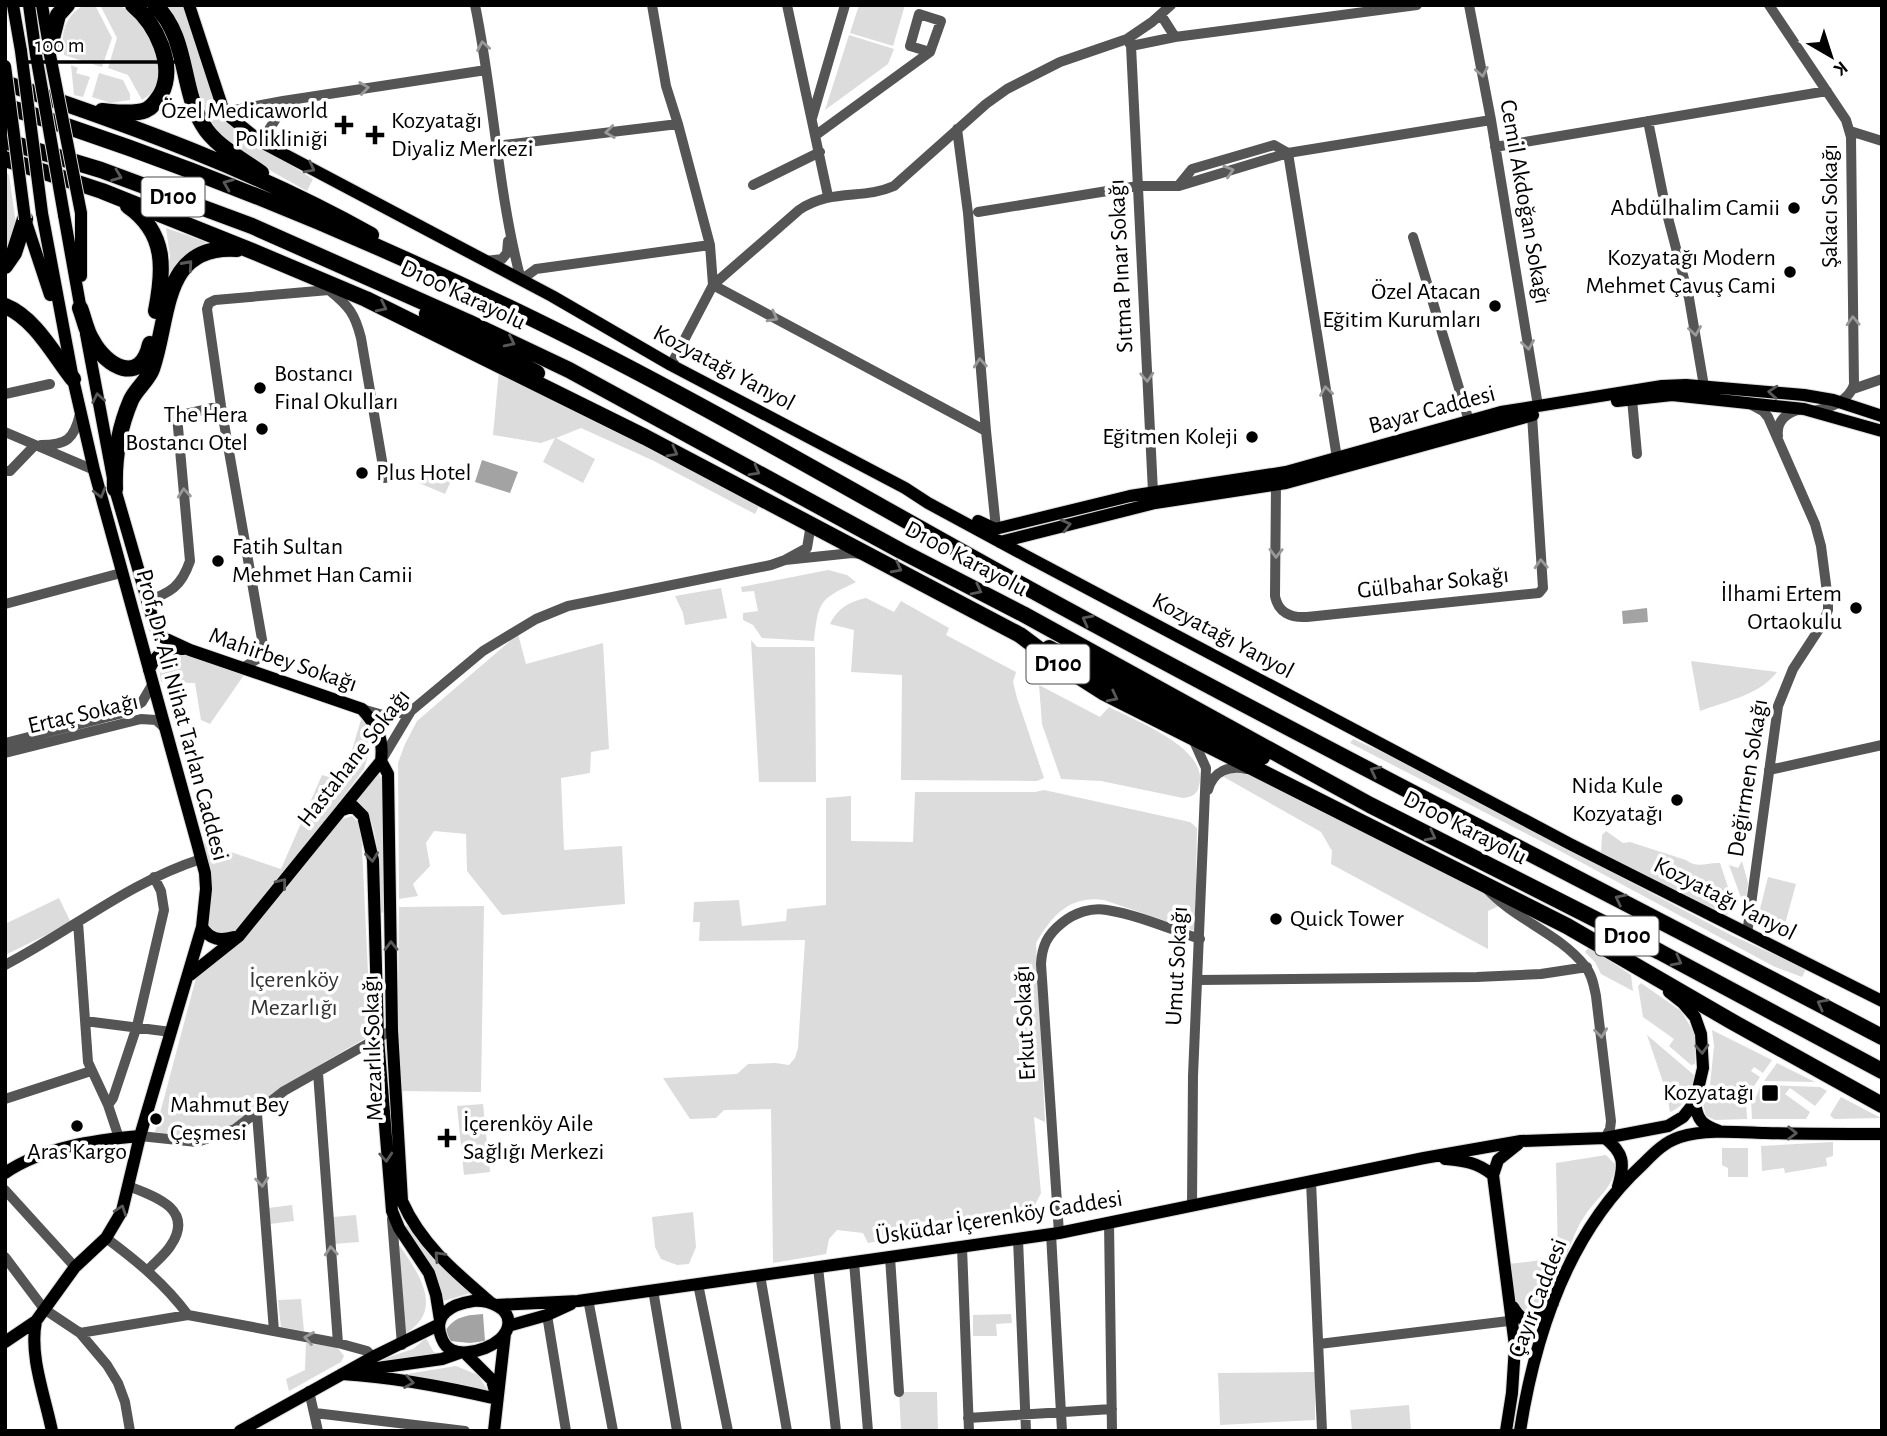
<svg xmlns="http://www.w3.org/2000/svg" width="1887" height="1436" font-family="'Alegreya Sans',sans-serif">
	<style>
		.green { fill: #dcdcdc }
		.water { fill: #a3a3a3 }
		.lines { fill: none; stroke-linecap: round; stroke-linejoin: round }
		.major-casing { stroke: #dbdbdb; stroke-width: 14 }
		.highway-casing { stroke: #dbdbdb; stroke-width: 18 }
		.minor { stroke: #555; stroke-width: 10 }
		.major { stroke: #000; stroke-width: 12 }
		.highway { stroke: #000; stroke-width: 16 }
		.major-bridge-casing { stroke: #dbdbdb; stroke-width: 14; stroke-linecap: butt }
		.major-bridge { stroke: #000; stroke-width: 12 }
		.oneway { stroke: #999 }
		.oneway2 { stroke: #595959 }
		.poi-dot { fill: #000; stroke: #fff; stroke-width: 2.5 }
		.labels { text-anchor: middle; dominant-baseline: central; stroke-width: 7; stroke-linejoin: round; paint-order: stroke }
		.shield { fill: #fff; stroke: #4c4c4c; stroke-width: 2 }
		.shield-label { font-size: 23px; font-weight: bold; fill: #000 }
		.poi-label { font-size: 24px; fill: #000; stroke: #fff; text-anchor: end }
		.street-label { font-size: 24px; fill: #000; stroke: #fff }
		.park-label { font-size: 24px; fill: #333; stroke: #fff }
	</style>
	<rect width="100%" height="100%" fill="#fff"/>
	<path class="green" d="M84 5H95L112 38 102 67 64 55C60 35 64 16 84 5Z
		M100 5C107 5 116 4 122 7 145 16 166 61 157 84 154 92 149 95 142 100L128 75 108 68 117 38Z
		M167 5H184L221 116 266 150 313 179 307 191C279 175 227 149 211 121 189 85 195 40 167 5Z
		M859 5H905L893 46 850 33Z
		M849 35 894 49 888 64 825 110Z
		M71 65 78 68 76 73 90 77 83 97 74 95Z
		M99 73 123 80 130 94V100L111 103 92 97Z
		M5 171 9 175 16 224 5 255Z
		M166 228 207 242C187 250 178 270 167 288L170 257Z
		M499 370 761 502 755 514 654 461 581 428 556 438 595 459 583 483 543 462 555 438 541 443 493 435Z
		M424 470 451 481 445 494 419 483Z
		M828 570 847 575 856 582C819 600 819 600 814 641L762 638 753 625 743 620V613L758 611 754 591 742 592 741 587Z
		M721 588 727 618 685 625 683 613 675 596Z
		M866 598 894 612 901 601 949 628 946 635 1016 672 1013 682 1017 698 1044 778 1037 781 901 780 902 675 851 672 854 630 830 624C838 608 849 602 866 598Z
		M518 634 526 664 603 643 609 749 591 752 590 773 561 778 564 850 622 846 625 904 502 915 467 871 466 834 434 831 426 843 430 866 413 884 418 896 399 899 398 763 405 744 417 721Z
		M751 640 757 647H815L816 782H759Z
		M181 652 244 675 210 724 201 720 195 683 161 682C158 663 161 656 181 652Z
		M1691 661 1777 672C1760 695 1726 701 1700 711Z
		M1039 685 1100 717 1109 707C1135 721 1210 748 1199 786 1197 795 1191 797 1183 798L1101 781 1061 779 1042 724Z
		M362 716 375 734 364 769 278 883 237 931 216 934 208 926V863L204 843 281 869 322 775 343 781Z
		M1353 739 1386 754 1731 935 1806 969 1802 977 1773 966 1562 852 1350 743Z
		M1237 767 1483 884 1501 905 1488 911V949L1331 864 1332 851 1321 832 1222 776Z
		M379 774 382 780 385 912 380 913C379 887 382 816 358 802L353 803Z
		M1044 790 1190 822 1197 828 1195 931 1104 900C1069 895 1052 916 1036 943L1045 1122 1034 1117 1041 1193 1035 1205 1023 1215 917 1222 902 1237 868 1243 863 1233 837 1230 829 1239 826 1254 773 1263 771 1109 724 1110 716 1118 690 1119 663 1078 737 1074 748 1064 775 1063 789 1065 795 1058 798 1048 805 940 699 941 700 922H693L694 902 739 900 742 926 786 921 787 909 826 905V798L851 796V841L913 842 915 792H1035Z
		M352 816 361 826 371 1035 285 1085 239 1123 198 1138 155 1132 196 978 246 936 340 820Z
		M1606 831 1623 843 1630 842 1686 860C1698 869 1706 862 1720 863L1734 905 1725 917 1601 853 1602 835Z
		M1742 861 1748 883 1746 901 1743 903 1729 865 1738 868Z
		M1768 877 1796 884 1785 924 1758 917Z
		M59 898 71 923 5 955V924Z
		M484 906 481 1092 397 1091 399 907Z
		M1589 947 1631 975 1633 991 1601 974 1595 962 1585 952Z
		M1641 983 1681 1011 1695 1034V1064L1691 1065 1669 1046 1674 1039 1643 1017 1638 986Z
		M1712 1030 1772 1060 1763 1073 1754 1067 1751 1071 1760 1077 1754 1086 1748 1085 1743 1090 1710 1085 1714 1046Z
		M1647 1035 1694 1075C1692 1090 1685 1107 1670 1112L1666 1091Z
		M1777 1063 1815 1082 1764 1081Z
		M1761 1085 1820 1087 1827 1091 1815 1106 1790 1088 1785 1094 1810 1112 1806 1119H1752L1751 1100 1756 1097Z
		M1709 1090 1743 1094 1746 1099 1747 1119 1715 1120 1706 1116 1703 1104Z
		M1841 1097 1881 1118 1834 1119 1830 1115Z
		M483 1104 490 1172 464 1175 457 1106Z
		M1833 1142V1156L1826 1158 1827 1166 1785 1173 1784 1168 1762 1171 1761 1146Z
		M1722 1148H1748V1177H1728V1168L1722 1165Z
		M1606 1155 1615 1164C1616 1185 1597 1198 1586 1214 1568 1239 1565 1271 1551 1293 1545 1302 1536 1310 1526 1314L1515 1303 1509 1264 1558 1258 1556 1163Z
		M292 1205 294 1221 270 1224 268 1208Z
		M693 1212 696 1247 689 1264 677 1265 661 1259 655 1247 652 1217Z
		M356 1215 359 1242 334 1244 333 1217Z
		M408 1225C423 1252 448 1275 474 1292L440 1302 404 1227Z
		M400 1246C419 1274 446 1311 403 1335L395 1248Z
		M301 1299 304 1331 281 1327 278 1300Z
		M1011 1314 1012 1323 996 1324 997 1336H973V1315Z
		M426 1338 433 1351 439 1355 371 1363 413 1349Z
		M306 1343 337 1347 344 1356 341 1362 289 1391 286 1379 305 1370Z
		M456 1366 478 1375 489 1392 394 1376Z
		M1315 1372V1420L1220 1425 1218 1373Z
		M899 1392H937L938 1431H901Z
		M1409 1405 1411 1431H1352L1350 1410Z"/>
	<path class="water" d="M482 460 518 472 510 493 475 482Z
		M1647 608 1648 622 1623 624 1622 611Z
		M483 1314 485 1341 470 1343 450 1341 446 1330C455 1316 468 1315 483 1314Z"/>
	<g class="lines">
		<g class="major-casing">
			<path id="major" d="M13 5 21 51
				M29 5 36 55
				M42 5 49 46
				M189 5 224 112 261 142 552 296 671 365 905 488 928 503 1028 557 1570 844 1882 1001
				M64 215 82 316
				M25 219 50 295
				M81 276V213
				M86 334 115 489 155 627 164 638 190 650 362 709C377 726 384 738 381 761
				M1617 401 1672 395 1804 409 1882 431
				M978 521 995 529 1130 496 1286 472 1501 412 1662 386 1686 385 1804 395 1833 400 1882 416
				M1000 542 1155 503 1286 483 1533 415
				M149 670C156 654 165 646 183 649
				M381 761 388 774 392 1030 402 1201C421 1244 455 1272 490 1302
				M342 810 353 806 363 816 373 860 378 1038 392 1211 399 1228 429 1273 436 1295 440 1320
				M202 927C210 940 220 941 234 937
				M190 975 239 936 381 761
				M1695 1102C1697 1120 1702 1125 1719 1131
				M1605 1138C1624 1153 1625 1163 1618 1187
				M1445 1159C1465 1161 1477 1162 1493 1175
				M5 1173C43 1147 96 1140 140 1136
				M473 1301C487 1300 512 1307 508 1326 505 1345 468 1358 452 1350 447 1348 444 1344 442 1339 431 1314 453 1304 473 1301Z
				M496 1305 578 1301 1059 1233 1424 1158 1521 1141 1605 1138 1668 1126 1683 1117 1695 1102 1703 1068 1701 1034 1695 1017 1683 1003 1669 992
				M1513 1307C1527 1331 1538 1317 1553 1303
				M36 1321C29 1356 45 1396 52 1431
				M508 1326 547 1315 571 1304
				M5 1342 36 1321 75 1267 106 1238 122 1211 140 1136 202 927 206 889 205 873 197 843 94 470 73 379 42 213
				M465 1353 492 1380 496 1395
				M363 1370 442 1359 459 1353
				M342 1374C395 1377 446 1387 497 1399
				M240 1431 373 1357 438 1325
				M494 1431 505 1333
				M1506 1431 1512 1393 1515 1346 1493 1175 1498 1160 1518 1144
				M1520 1431C1535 1335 1569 1232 1642 1165 1653 1154 1664 1142 1680 1137 1706 1129 1737 1132 1765 1133 1804 1134 1843 1134 1882 1134"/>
		</g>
		<g class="highway-casing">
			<path id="highway" d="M155 5C189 38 180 87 203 125 215 146 242 159 261 173
				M49 50 58 15 67 5
				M5 83C130 125 255 170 371 235
				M5 106C186 163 362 236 533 319 703 402 866 500 1033 591 1313 744 1599 888 1882 1037
				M102 111C115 112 133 115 146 110 153 107 157 100 161 94 176 65 156 24 133 5
				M5 141 101 170 252 226 468 322 569 370 901 551 1023 614 1370 805 1660 952 1882 1071
				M5 159 102 191 252 251 366 299 645 437 1020 635 1056 662 1103 692 1567 926 1731 1021 1882 1105
				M128 206C167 233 164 270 156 311
				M5 266 14 253 25 219
				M5 306C35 318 54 355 73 379
				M80 308C84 318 86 331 92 340 106 367 141 386 150 344
				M427 314 537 373
				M115 489C114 459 119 428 131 400 136 389 148 380 152 369 170 317 161 244 237 249
				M1049 648 1262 757"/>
		</g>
		<path class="minor" d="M475 5C494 96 497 189 521 280L536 269 710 245
			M652 5 666 86 678 124 710 245 713 285
			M787 5 828 196
			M1469 5 1491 120 1538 406
			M1769 5 1846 120 1851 137 1854 385C1848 402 1830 408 1813 411
			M1161 15 1175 37
			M1127 39 1131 46 1153 492
			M1131 46 1175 37 1417 5
			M224 112 283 101 486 70
			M812 118 845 5
			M1648 121 1666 210 1689 298 1705 392
			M957 129 968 213 986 431 996 528
			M1850 131 1882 141
			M816 135 930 52 910 46 919 14 941 21 930 52
			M261 142 277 117 283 101
			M495 146 678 124
			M1495 147 1827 91
			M753 185 820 152
			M1179 185 1192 169 1274 145 1288 153 1337 458
			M978 212 1138 186H1179L1288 153 1491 120
			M1413 237 1469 421
			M486 261 502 259 507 253 508 241
			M713 285 986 431
			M671 365 713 285 799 210C831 188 863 200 894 186L986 104 1007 89 1060 62 1127 39 1152 22 1171 5
			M1853 389 1882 379
			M5 394 50 384
			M1632 399 1637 454
			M5 432 94 470
			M1778 436C1776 421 1787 412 1801 409
			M41 445C67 445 74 439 80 414
			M5 471H10L35 445
			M1276 485 1275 596C1278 613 1291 618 1307 617L1539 593 1543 588 1532 415
			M806 521 810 530 807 548 785 560 852 553 861 554
			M146 602C171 592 181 587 190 561L177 416 221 406
			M5 604 121 573
			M244 667 259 658 263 645 221 406 207 309 209 303 215 300 329 290C349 306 355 314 361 338L385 478
			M362 709 383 715 411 711
			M5 743 127 712 142 702 152 685
			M5 753 141 719 156 720 166 729
			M381 761 411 711 483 651 536 619 568 606 771 565 785 560
			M1769 770 1882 745
			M1208 790C1213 771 1229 765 1247 769
			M1487 889C1515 920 1559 933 1585 966 1592 974 1594 986 1596 996L1611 1121 1610 1129 1605 1138
			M78 922 88 1062 108 1105 119 1138
			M1747 934 1778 706 1793 669 1823 623 1828 610V600L1821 546 1815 524 1768 417 1763 411 1752 405
			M5 965C72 930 129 882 201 859
			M1198 980 1477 977 1541 974 1587 967
			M85 1021 171 1032
			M318 1073 338 1343
			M5 1099 91 1071
			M108 1105 113 1098 137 1026 164 910 161 891 154 877
			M257 1114 274 1331
			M140 1136 197 1142 235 1129 284 1091 392 1030
			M1311 1181 1322 1431
			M128 1186C154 1196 195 1209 171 1245 166 1254 155 1262 148 1270
			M5 1190 75 1267
			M1192 1205 1193 1076 1206 768 1193 739
			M392 1219 402 1345
			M1109 1223 1112 1431
			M1059 1233 1041 964C1042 946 1047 935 1062 923 1074 913 1091 907 1107 910 1138 915 1170 929 1200 939
			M1051 1234 1062 1431
			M106 1238C137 1261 165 1284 188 1315
			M1018 1239 1026 1431
			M962 1247 969 1431
			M5 1257 44 1309 80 1333 107 1365 118 1383 125 1402 130 1431
			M890 1257 899 1392
			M854 1262 868 1431
			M818 1267 836 1431
			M760 1275 787 1431
			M698 1284 728 1431
			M653 1290 677 1431
			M588 1299 613 1431
			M547 1315 566 1431
			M80 1333 188 1315 338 1343 367 1351 373 1357
			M1319 1344 1517 1320
			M309 1391 318 1431
			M315 1413 465 1431
			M968 1418 1112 1409"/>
		<use href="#major" class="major"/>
		<use href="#highway" class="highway"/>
		<g class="major-bridge-casing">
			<path id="major-bridge" d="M49 50 81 213
				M21 51 42 213
				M36 55 64 215
				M5 66 25 219"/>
		</g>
		<use href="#major-bridge" class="major-bridge"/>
	</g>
	<defs><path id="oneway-chevron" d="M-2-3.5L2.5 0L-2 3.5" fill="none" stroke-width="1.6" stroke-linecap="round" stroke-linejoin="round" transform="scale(1.75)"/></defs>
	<g class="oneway">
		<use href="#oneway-chevron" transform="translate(483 46) rotate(-100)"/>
		<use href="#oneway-chevron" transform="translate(1482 72) rotate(79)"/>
		<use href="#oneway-chevron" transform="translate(364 88) rotate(-8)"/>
		<use href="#oneway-chevron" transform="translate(610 132) rotate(173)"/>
		<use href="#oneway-chevron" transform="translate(1229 171) rotate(-17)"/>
		<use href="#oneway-chevron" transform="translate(773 317) rotate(28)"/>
		<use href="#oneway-chevron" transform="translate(1853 321) rotate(-92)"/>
		<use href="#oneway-chevron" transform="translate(1695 331) rotate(81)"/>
		<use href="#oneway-chevron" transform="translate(1528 345) rotate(81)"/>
		<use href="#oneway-chevron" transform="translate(980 363) rotate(-95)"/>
		<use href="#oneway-chevron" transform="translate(1147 377) rotate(87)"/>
		<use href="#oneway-chevron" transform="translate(1326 391) rotate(-99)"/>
		<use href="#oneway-chevron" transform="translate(184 493) rotate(-95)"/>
		<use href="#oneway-chevron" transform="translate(1276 553) rotate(91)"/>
		<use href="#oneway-chevron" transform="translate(1541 564) rotate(-93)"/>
		<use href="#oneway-chevron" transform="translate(1601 1033) rotate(83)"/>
		<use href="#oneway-chevron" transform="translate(262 1182) rotate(85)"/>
		<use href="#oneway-chevron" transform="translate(331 1251) rotate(-94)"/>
		<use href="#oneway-chevron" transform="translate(309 1338) rotate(-170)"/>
	</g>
	<g class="oneway2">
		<use href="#oneway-chevron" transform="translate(310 168) rotate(28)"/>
		<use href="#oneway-chevron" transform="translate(117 176) rotate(21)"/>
		<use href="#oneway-chevron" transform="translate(228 184) rotate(-158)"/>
		<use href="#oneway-chevron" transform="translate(188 265) rotate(-48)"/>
		<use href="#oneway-chevron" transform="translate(382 307) rotate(26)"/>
		<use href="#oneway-chevron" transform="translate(510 342) rotate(26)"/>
		<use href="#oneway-chevron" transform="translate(1773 392) rotate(-176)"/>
		<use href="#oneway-chevron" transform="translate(98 398) rotate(-101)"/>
		<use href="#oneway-chevron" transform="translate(673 452) rotate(28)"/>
		<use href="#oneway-chevron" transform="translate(755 471) rotate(29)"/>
		<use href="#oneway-chevron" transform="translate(100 493) rotate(75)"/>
		<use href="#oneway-chevron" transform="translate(1066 525) rotate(-14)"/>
		<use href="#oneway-chevron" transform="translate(897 568) rotate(28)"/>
		<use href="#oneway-chevron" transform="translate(977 590) rotate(27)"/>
		<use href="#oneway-chevron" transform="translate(1087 620) rotate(-152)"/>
		<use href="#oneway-chevron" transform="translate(1113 697) rotate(27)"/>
		<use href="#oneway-chevron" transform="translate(1375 771) rotate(-153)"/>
		<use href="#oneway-chevron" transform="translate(1431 836) rotate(27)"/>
		<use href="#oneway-chevron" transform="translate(372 857) rotate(83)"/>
		<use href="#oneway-chevron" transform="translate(282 883) rotate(-51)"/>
		<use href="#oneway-chevron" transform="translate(1620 899) rotate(-153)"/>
		<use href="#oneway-chevron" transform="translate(391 946) rotate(-91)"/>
		<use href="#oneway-chevron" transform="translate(1677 961) rotate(28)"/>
		<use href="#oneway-chevron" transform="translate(1822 1004) rotate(-152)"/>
		<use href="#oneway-chevron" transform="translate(1702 1049) rotate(87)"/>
		<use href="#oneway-chevron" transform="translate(1792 1133) rotate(1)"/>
		<use href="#oneway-chevron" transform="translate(386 1157) rotate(86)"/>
		<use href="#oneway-chevron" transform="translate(121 1210) rotate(-71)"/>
		<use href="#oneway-chevron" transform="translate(439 1256) rotate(-133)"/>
		<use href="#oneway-chevron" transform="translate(409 1382) rotate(9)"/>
	</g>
	<g class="poi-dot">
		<path d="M340.5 114.5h7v7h7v7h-7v7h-7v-7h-7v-7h7z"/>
		<path d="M371.5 124.5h7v7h7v7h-7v7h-7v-7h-7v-7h7z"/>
		<circle cx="1794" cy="208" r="7"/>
		<circle cx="1790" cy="272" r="7"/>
		<circle cx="1495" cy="306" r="7"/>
		<circle cx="260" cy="388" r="7"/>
		<circle cx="262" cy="429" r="7"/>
		<circle cx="1252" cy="437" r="7"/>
		<circle cx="362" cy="473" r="7"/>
		<circle cx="218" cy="561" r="7"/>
		<circle cx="1856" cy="608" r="7"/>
		<circle cx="1677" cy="800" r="7"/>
		<circle cx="1276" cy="919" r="7"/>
		<rect x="1761" y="1084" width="18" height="18" rx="3.5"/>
		<circle cx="156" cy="1119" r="7"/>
		<circle cx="77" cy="1126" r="7"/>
		<path d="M443.5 1127.5h7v7h7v7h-7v7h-7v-7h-7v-7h7z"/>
	</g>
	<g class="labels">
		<g class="shield">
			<rect x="141.5" y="177.5" width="63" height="39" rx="5"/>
			<rect x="1026.5" y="644.5" width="63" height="39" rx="5"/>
			<rect x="1595.5" y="916.5" width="63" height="39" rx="5"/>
		</g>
		<g class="shield-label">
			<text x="173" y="197">D100</text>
			<text x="1058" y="664">D100</text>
			<text x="1627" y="936">D100</text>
		</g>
		<g class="poi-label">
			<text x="328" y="111">Özel Medicaworld<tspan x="328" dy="28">Polikliniği</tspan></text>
			<text x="391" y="121" text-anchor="start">Kozyatağı<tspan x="391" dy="28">Diyaliz Merkezi</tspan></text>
			<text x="1780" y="208">Abdülhalim Camii</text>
			<text x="1776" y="258">Kozyatağı Modern<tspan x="1776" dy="28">Mehmet Çavuş Cami</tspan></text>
			<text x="1481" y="292">Özel Atacan<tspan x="1481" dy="28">Eğitim Kurumları</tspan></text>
			<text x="274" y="374" text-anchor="start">Bostancı<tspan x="274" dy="28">Final Okulları</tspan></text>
			<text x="248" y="415">The Hera<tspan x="248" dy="28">Bostancı Otel</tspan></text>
			<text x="1238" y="437">Eğitmen Koleji</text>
			<text x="376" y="473" text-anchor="start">Plus Hotel</text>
			<text x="232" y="547" text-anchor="start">Fatih Sultan<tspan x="232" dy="28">Mehmet Han Camii</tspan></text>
			<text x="1842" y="594">İlhami Ertem<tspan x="1842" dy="28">Ortaokulu</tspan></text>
			<text x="1663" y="786">Nida Kule<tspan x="1663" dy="28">Kozyatağı</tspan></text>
			<text x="1290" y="919" text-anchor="start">Quick Tower</text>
			<text x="1754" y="1093">Kozyatağı</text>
			<text x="170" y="1105" text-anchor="start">Mahmut Bey<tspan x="170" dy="28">Çeşmesi</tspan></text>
			<text x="463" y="1124" text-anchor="start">İçerenköy Aile<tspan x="463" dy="28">Sağlığı Merkezi</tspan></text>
			<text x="77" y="1152" text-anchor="middle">Aras Kargo</text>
		</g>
		<g class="street-label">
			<text transform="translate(1525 202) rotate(80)">Cemil Akdoğan Sokağı</text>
			<text transform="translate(1830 206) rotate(-90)">Şakacı Sokağı</text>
			<text transform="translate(1121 266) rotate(-93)">Sıtma Pınar Sokağı</text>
			<text transform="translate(463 295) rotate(25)">D100 Karayolu</text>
			<text transform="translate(724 368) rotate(28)">Kozyatağı Yanyol</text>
			<text transform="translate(1432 410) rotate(-15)">Bayar Caddesi</text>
			<text transform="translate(966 559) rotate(28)">D100 Karayolu</text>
			<text transform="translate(1433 583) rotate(-6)">Gülbahar Sokağı</text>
			<text transform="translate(1223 636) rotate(28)">Kozyatağı Yanyol</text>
			<text transform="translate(283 660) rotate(19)">Mahirbey Sokağı</text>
			<text transform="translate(83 714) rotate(-13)">Ertaç Sokağı</text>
			<text transform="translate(182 715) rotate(75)">Prof. Dr. Ali Nihat Tarlan Caddesi</text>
			<text transform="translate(354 758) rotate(-52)">Hastahane Sokağı</text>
			<text transform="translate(1748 778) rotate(-81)">Değirmen Sokağı</text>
			<text transform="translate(1465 828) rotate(27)">D100 Karayolu</text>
			<text transform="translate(1725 899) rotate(27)">Kozyatağı Yanyol</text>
			<text transform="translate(1177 966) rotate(-87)">Umut Sokağı</text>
			<text transform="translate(1025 1023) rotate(-93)">Erkut Sokağı</text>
			<text transform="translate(373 1048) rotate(-92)">Mezarlık Sokağı</text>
			<text transform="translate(999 1218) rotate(-9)">Üsküdar İçerenköy Caddesi</text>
			<text transform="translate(1538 1298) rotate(-69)">Çayır Caddesi</text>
		</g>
		<g class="park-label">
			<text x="294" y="980">İçerenköy<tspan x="294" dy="28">Mezarlığı</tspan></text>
		</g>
	</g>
	<rect width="1887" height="1436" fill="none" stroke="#000000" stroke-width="14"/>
	<g transform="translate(1831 56) rotate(141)" stroke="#ffffff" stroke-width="5" paint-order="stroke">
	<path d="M0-5L12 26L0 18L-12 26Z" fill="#000000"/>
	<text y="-10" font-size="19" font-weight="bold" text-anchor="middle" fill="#000000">K</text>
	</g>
	<path d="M24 52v10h156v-10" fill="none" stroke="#000000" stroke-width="3.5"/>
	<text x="35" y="52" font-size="21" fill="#000000" stroke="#ffffff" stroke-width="5" paint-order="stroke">100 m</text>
</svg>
